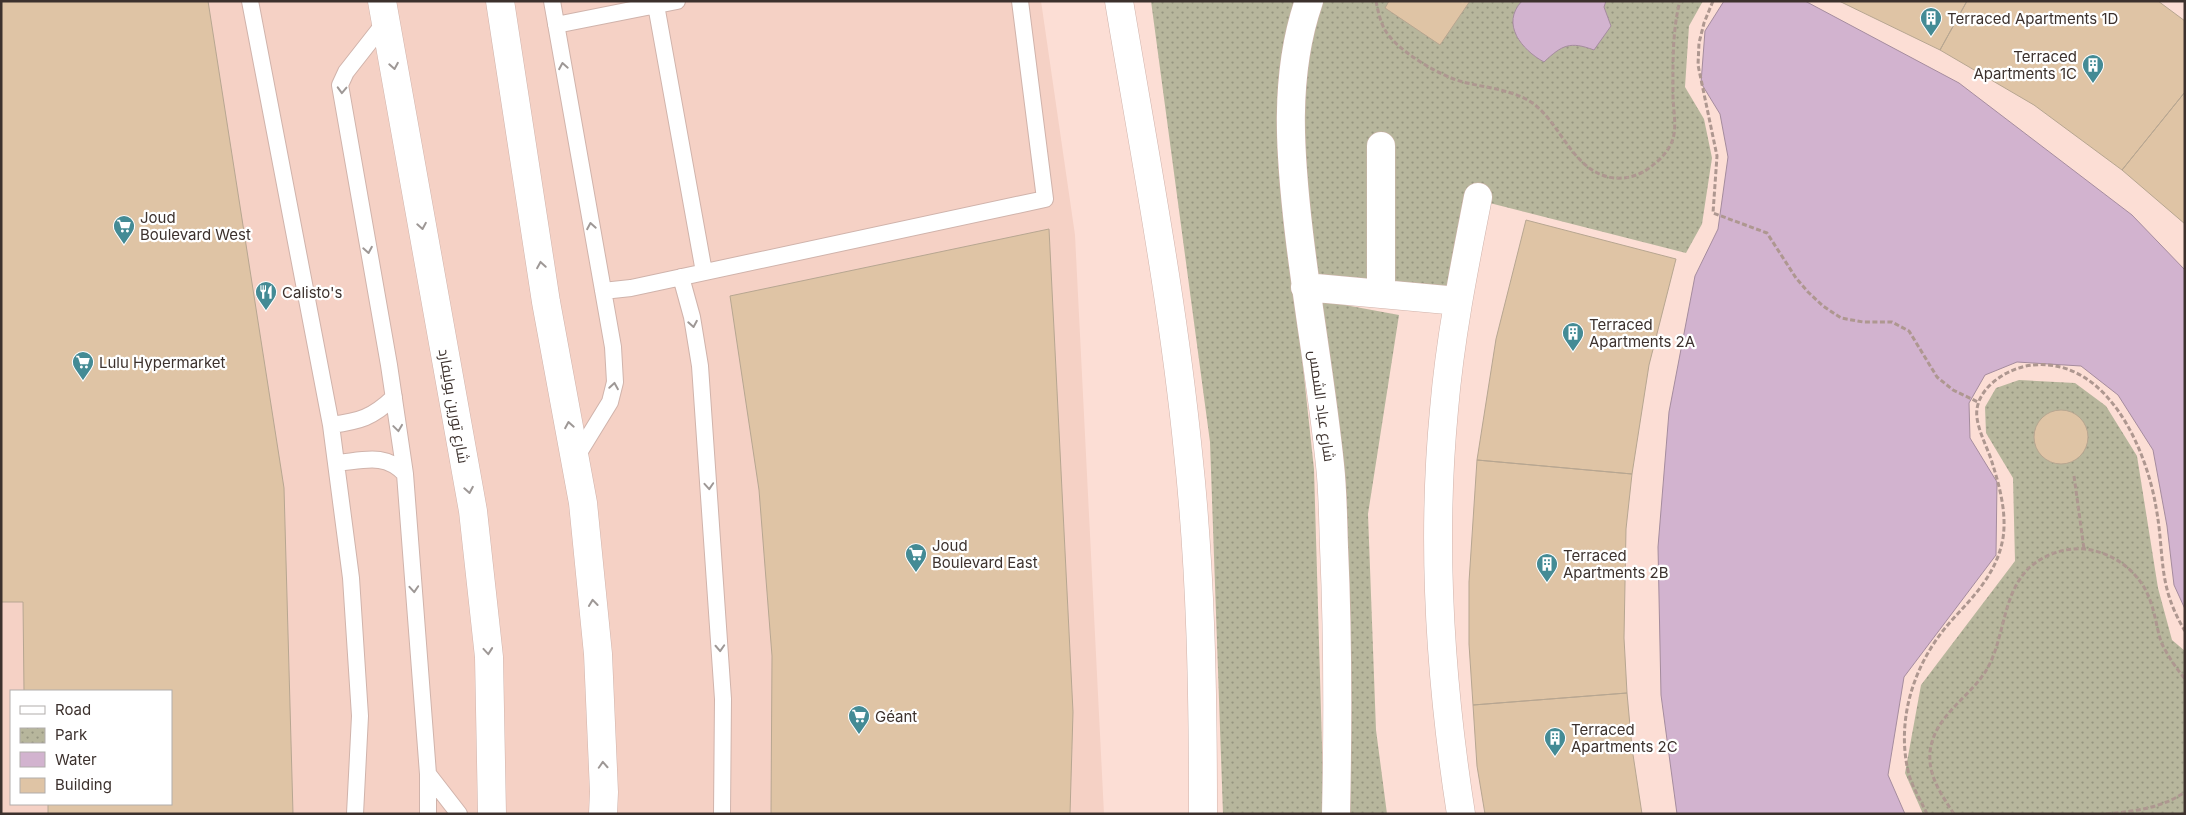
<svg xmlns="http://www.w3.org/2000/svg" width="2186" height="815" font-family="Inter,Cairo,sans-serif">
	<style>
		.built { fill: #f5d1c5; fill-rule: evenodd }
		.park { fill: url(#park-dots) }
		.water { fill: #d2b3cf; stroke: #a58c9e }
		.building { fill: #dfc4a5; stroke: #b7a691 }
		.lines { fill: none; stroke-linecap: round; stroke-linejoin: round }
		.service-casing { stroke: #d0b3ab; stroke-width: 18 }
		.minor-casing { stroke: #d0b3ab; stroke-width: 29 }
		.secondary-casing { stroke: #d0b3ab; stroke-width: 29 }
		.path { stroke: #ae9790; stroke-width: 3; stroke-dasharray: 5 2.5; stroke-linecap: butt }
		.service { stroke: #fff; stroke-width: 16 }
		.minor { stroke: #fff; stroke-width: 28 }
		.secondary { stroke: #fff; stroke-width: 28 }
		.oneway { stroke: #9e9896 }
		.labels { text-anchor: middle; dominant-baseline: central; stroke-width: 4.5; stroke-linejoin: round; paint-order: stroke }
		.poi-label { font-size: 15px; fill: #3c312d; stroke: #fff; text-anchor: start }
		.street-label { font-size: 15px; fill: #3c312d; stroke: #fff }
	</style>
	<defs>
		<pattern id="park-dots" width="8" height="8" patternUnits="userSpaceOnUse" patternTransform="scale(1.25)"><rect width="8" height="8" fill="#b7b69c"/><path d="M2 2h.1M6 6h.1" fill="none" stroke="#969580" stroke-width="1.8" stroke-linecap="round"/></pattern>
	</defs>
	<rect width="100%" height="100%" fill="#fcded5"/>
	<path class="built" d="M1 1H1041L1075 235 1104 814H1ZM11 691H171V804H11Z"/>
	<path class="park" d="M1151 1H1298L1286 31 1278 134 1314 469 1324 814H1223L1210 442Z
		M1321 1H1703L1689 26 1685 87 1704 119 1712 158 1702 224 1686 253 1474 199 1445 302 1315 278 1300 134 1307 35Z
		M1318 300 1399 315 1368 514 1376 730 1387 814H1345Z
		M2019 380 2075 383 2106 406 2137 456 2158 588 2172 640 2185 651V814H1923L1905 773 1921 685 2015 561 2013 478 1986 433 1985 407 1996 388Z"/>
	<path class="water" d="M1522 1H1606L1604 7 1611 26 1594 50C1570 41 1562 45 1544 62 1522 50 1500 24 1522 1Z
		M1724 1H1805L1959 83 2132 215 2185 270V609L2174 585 2167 526 2153 450 2118 395 2081 366 2017 362 1985 375 1969 403 1970 438 1997 482 1996 555 1904 677 1888 775 1905 814H1677L1661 695 1658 547 1669 412 1695 276 1718 229 1728 157 1720 114 1701 83 1705 31Z"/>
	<path class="building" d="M1 1H208L284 488 293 814H48V804H171V691H24L23 602H1Z
		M1389 1H1470L1440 45 1385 8Z
		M1839 1H1967L1940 50Z
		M1967 1H2158L2185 21V92L2122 170 2034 105 1940 50Z
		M2185 92V224L2122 170Z
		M1526 220 1676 259 1649 365 1632 474 1477 460 1496 339Z
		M1049 229 1073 712 1070 814H771L772 656 759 490 730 296Z
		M2034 437a27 27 0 1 1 54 0a27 27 0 1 1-54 0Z
		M1477 460 1632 474 1626 529 1625 583 1624 638 1627 693 1473 705 1469 644V582Z
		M1627 693 1632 748 1642 814H1485L1477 766 1473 705Z"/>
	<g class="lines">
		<g class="service-casing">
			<path id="service" d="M250 1 331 425 351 578 360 716 355 814
				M552 1 613 347 615 382 610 402 575 459
				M656 5 704 272
				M386 21 346 72 340 85 389 365 405 474 428 774V814
				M556 25 677 1
				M681 277 692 317 700 366 723 699 722 814
				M603 291 631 288 1045 199 1020 1
				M331 425C360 421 372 418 394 397
				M336 463C362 461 385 452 405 474
				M428 774 459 814"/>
		</g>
		<g class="minor-casing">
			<path id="minor" d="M1119 1C1144 151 1173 301 1188 452 1201 572 1203 693 1203 814
				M1309 1C1283 76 1290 156 1299 233 1308 310 1322 387 1330 465 1333 492 1333 520 1334 547 1338 636 1338 725 1336 814
				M1381 146V294
				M1305 287 1458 301
				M1461 814C1440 680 1431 545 1444 410 1450 338 1464 268 1478 197"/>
		</g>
		<g class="secondary-casing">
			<path id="secondary" d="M382 1 473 511 489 657 492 814
				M500 1 546 302 583 503 598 654 604 792 603 814"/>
		</g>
		<path class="path" d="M1376 1C1378 11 1380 21 1385 30 1397 51 1440 76 1463 82 1486 88 1510 89 1531 102 1559 121 1569 162 1602 175 1620 182 1640 177 1654 164 1661 159 1667 152 1671 144 1678 129 1673 111 1673 95 1673 65 1672 31 1680 1
			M1713 1 1704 23 1699 43 1698 65 1717 156 1713 213 1767 233 1796 278 1808 292 1823 306 1841 318 1863 322H1892L1909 331 1937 377 1953 390 1978 402
			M2074 476 2084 549
			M1927 814C1921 801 1913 788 1909 775 1895 720 1914 662 1952 620 1974 596 1997 573 2003 538 2007 512 1999 484 1991 459 1986 445 1979 432 1977 418 1973 389 2008 367 2033 365 2107 358 2146 448 2156 507 2165 556 2157 585 2185 631
			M1954 814C1941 794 1928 776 1930 752 1934 715 1970 698 1987 669 2005 638 2002 594 2029 568 2043 555 2065 547 2085 549 2116 553 2142 574 2151 603 2156 617 2157 631 2162 644 2168 656 2176 668 2185 679
			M2106 814C2134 811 2160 809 2185 792"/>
		<use href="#service" class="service"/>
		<use href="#minor" class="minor"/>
		<use href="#secondary" class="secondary"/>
	</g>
	<defs><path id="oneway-chevron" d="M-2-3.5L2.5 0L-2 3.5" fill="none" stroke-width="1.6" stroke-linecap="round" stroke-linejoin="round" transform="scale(1.25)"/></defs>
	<g class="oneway">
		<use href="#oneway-chevron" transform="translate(394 66) rotate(80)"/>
		<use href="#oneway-chevron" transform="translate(563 66) rotate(-100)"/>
		<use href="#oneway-chevron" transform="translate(342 90) rotate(92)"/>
		<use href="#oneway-chevron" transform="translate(422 226) rotate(80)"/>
		<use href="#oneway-chevron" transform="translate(591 226) rotate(-100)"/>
		<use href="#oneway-chevron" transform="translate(368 250) rotate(80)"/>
		<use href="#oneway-chevron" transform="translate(541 265) rotate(-99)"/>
		<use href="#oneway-chevron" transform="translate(693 324) rotate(80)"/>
		<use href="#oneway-chevron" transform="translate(614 386) rotate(-81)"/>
		<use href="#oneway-chevron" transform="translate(569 425) rotate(-100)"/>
		<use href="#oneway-chevron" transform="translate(398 428) rotate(82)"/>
		<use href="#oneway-chevron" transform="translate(709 486) rotate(86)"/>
		<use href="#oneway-chevron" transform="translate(469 490) rotate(80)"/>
		<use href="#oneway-chevron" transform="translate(414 589) rotate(86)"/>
		<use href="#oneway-chevron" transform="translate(593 603) rotate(-96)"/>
		<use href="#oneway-chevron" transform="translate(720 648) rotate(87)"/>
		<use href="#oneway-chevron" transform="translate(488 651) rotate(85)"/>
		<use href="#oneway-chevron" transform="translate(603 765) rotate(-93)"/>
	</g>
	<defs>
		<g id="building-pin" transform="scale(1.125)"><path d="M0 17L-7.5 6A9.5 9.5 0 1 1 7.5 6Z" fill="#448b95" stroke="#fff"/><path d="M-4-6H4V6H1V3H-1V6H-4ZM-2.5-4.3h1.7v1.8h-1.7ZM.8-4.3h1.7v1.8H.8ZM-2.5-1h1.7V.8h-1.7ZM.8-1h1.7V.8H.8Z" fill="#fff"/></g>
		<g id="supermarket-pin" transform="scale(1.125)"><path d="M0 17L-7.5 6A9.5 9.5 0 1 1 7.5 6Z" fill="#448b95" stroke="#fff"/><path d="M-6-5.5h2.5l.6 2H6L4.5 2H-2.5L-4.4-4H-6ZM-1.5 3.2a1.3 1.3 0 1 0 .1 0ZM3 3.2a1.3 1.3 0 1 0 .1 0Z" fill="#fff"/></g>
		<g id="restaurant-pin" transform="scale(1.125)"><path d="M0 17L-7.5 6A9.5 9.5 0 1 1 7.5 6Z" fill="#448b95" stroke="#fff"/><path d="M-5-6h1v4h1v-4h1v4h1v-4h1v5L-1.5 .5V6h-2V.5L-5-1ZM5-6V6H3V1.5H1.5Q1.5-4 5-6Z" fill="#fff"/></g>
	</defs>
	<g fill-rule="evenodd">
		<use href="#building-pin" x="1931" y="18"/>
		<use href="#building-pin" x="2093" y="65"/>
		<use href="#supermarket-pin" x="124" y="226"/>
		<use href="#restaurant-pin" x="266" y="292"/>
		<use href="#building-pin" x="1573" y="333"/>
		<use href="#supermarket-pin" x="83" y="362"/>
		<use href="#supermarket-pin" x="916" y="554"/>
		<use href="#building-pin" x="1547" y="564"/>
		<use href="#supermarket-pin" x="859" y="716"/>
		<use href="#building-pin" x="1555" y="738"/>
	</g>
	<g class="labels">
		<g class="poi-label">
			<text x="1947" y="18">Terraced Apartments 1D</text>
			<text x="2077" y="56" text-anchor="end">Terraced<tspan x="2077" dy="17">Apartments 1C</tspan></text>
			<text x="140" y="217">Joud<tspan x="140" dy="17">Boulevard West</tspan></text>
			<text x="282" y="292">Calisto's</text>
			<text x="1589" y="324">Terraced<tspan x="1589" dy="17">Apartments 2A</tspan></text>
			<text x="99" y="362">Lulu Hypermarket</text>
			<text x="932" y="545">Joud<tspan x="932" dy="17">Boulevard East</tspan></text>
			<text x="1563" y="555">Terraced<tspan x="1563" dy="17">Apartments 2B</tspan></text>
			<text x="875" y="716">Géant</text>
			<text x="1571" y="729">Terraced<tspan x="1571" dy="17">Apartments 2C</tspan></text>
		</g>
		<g class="street-label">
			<text transform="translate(454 406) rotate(80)">شارع تورين بوليفارد</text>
			<text transform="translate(1322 406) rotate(82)">شارع عباد الشمس</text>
		</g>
	</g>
	<rect width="2186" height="815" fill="none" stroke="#3c312d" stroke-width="5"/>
	<rect x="10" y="690" width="162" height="115" fill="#ffffff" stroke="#b1adab"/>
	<rect x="20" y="706" width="25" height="8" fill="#ffffff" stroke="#b1adab"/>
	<text x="55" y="715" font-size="15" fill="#3c312d">Road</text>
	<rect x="20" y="728" width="25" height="15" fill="url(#park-dots)" stroke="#b1adab"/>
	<text x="55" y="740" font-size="15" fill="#3c312d">Park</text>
	<rect x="20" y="752" width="25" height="15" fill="#d2b3cf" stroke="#b1adab"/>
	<text x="55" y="765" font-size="15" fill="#3c312d">Water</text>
	<rect x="20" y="778" width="25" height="15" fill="#dfc4a5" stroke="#b1adab"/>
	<text x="55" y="790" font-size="15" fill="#3c312d">Building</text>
</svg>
